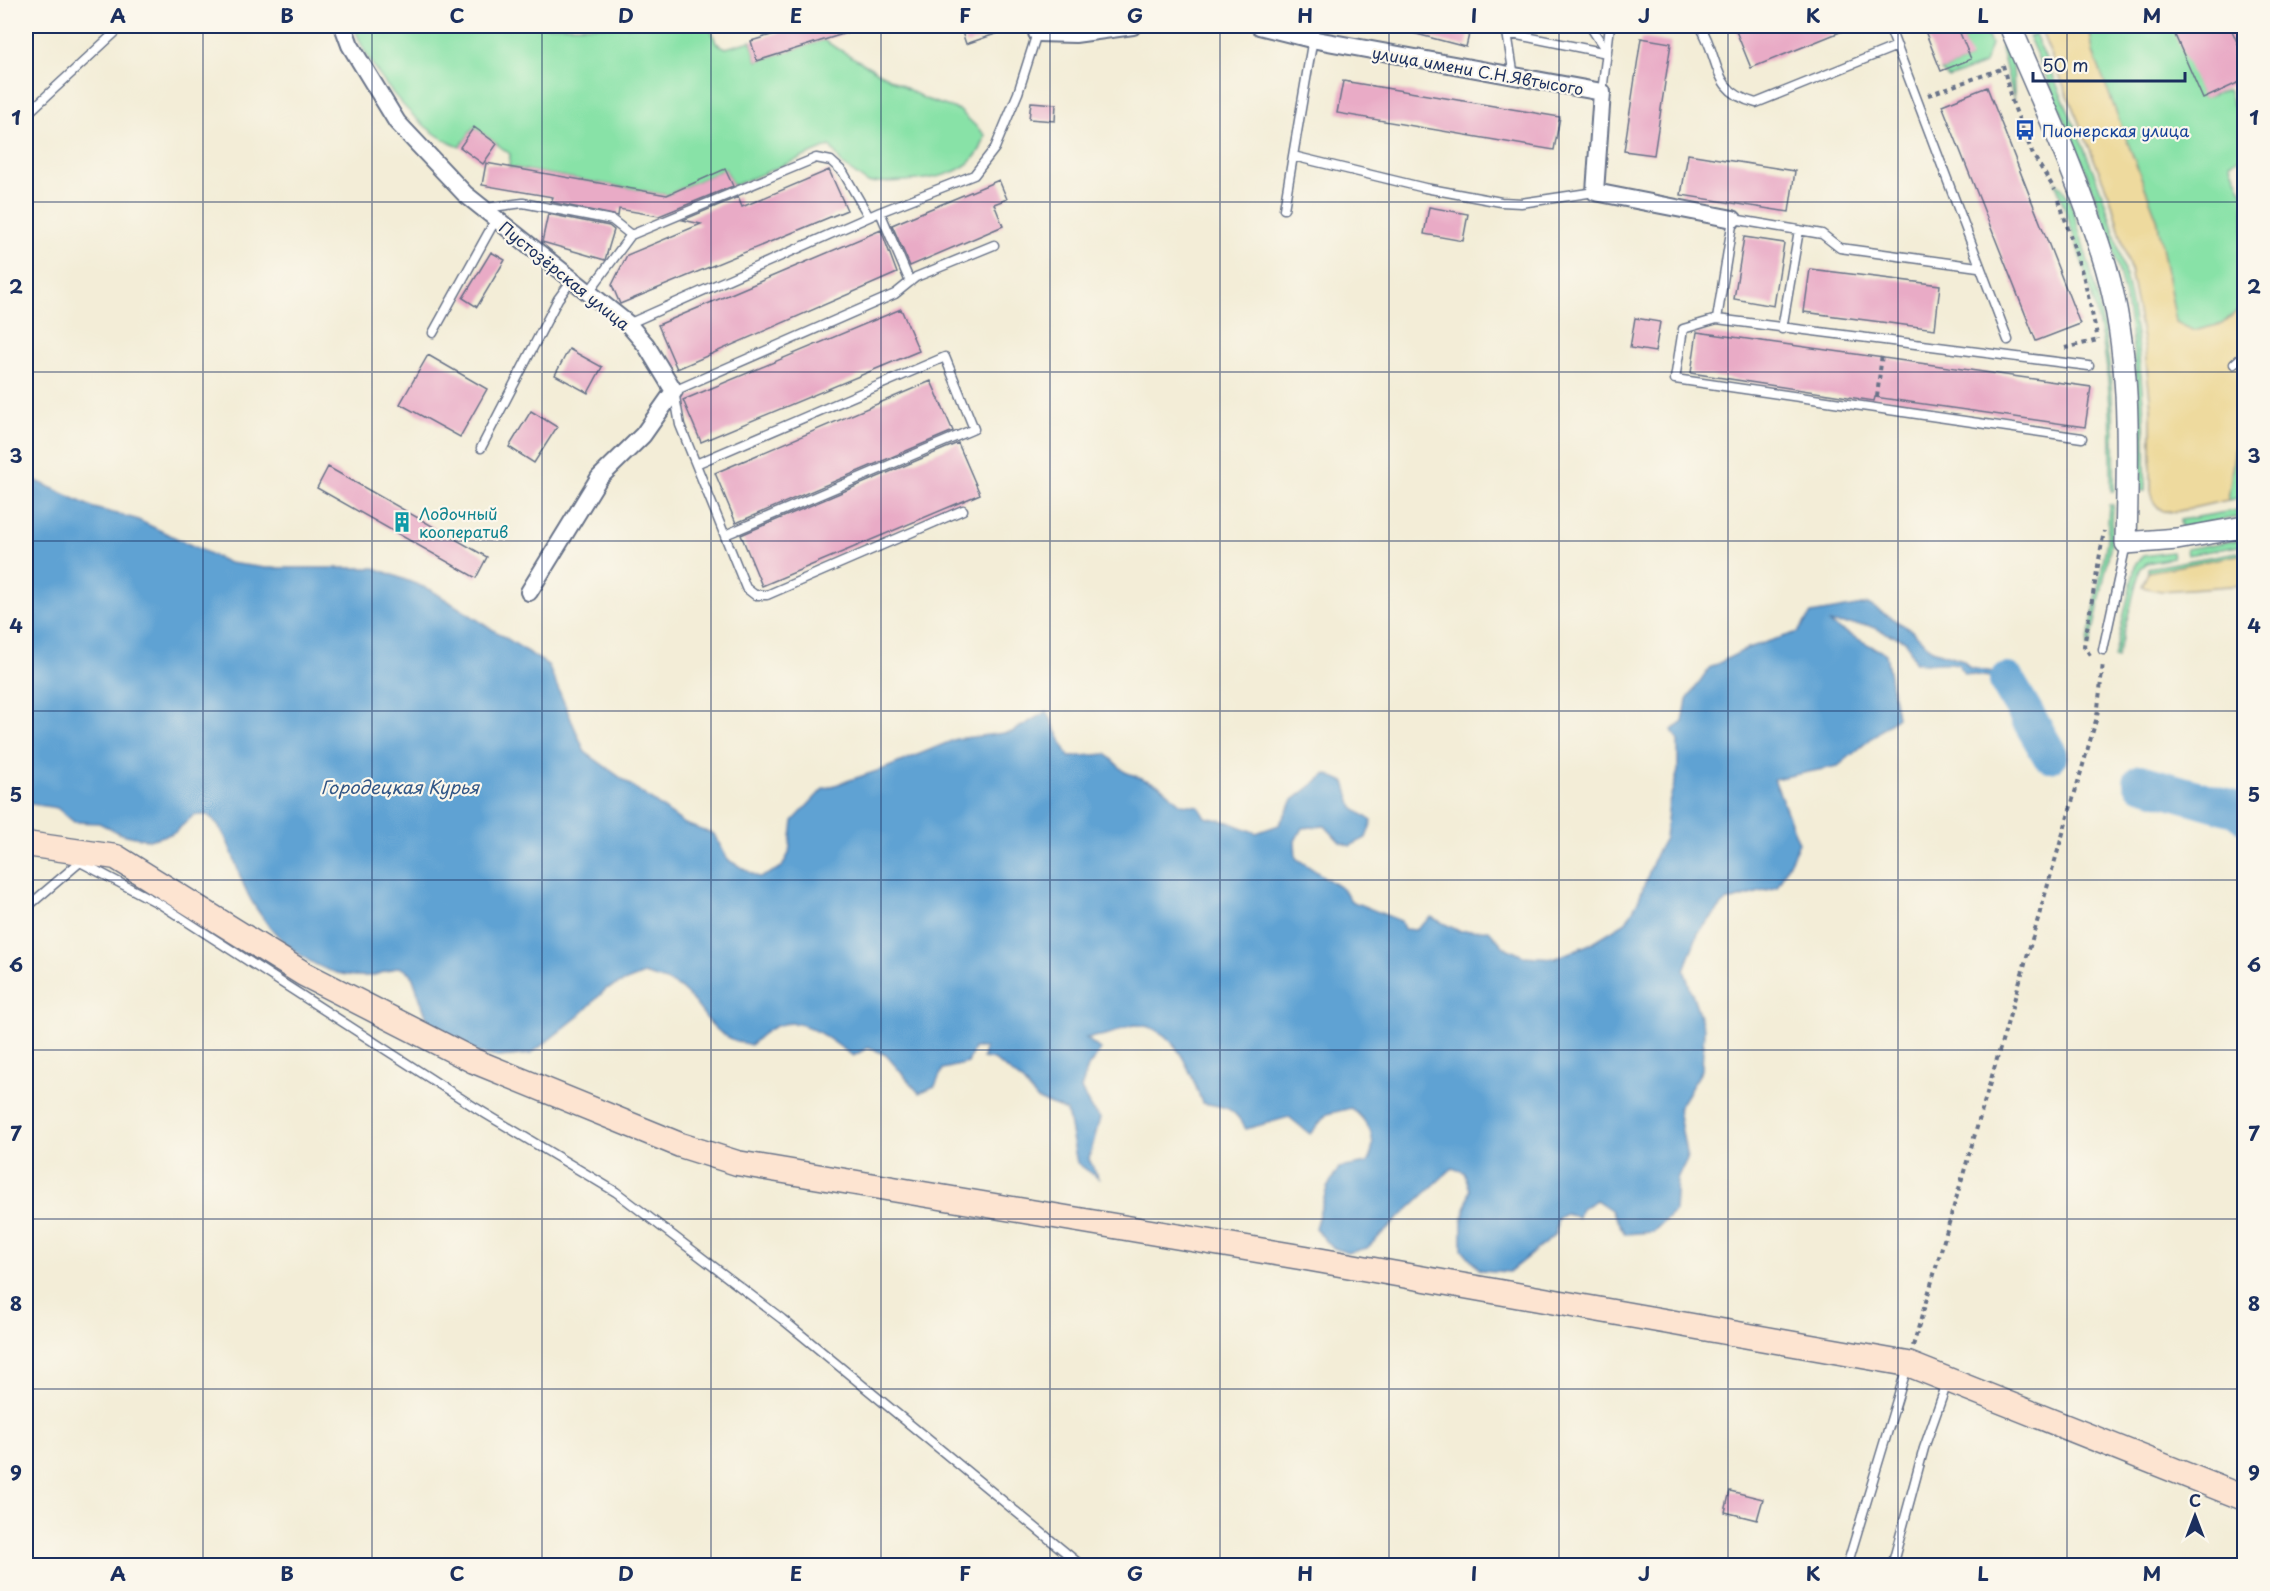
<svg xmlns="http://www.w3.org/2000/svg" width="2270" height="1591" font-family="'Playpen Sans',sans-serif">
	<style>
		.green { fill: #88e2a7; stroke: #528882; stroke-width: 1.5 }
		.sand { fill: #eeda9e; stroke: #84847e; stroke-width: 1.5 }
		.water { fill: #5ea2d3; stroke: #3c6898; stroke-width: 1.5 }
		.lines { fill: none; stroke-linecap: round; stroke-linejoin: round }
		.river { stroke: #5ea2d3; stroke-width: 36 }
		.building { fill: #e9abc6 }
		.service-casing { stroke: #677288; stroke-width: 11 }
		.minor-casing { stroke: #677288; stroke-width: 20 }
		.tertiary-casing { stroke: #677288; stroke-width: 24 }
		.secondary-casing { stroke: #677288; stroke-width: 27 }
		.path { stroke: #677288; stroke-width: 4; stroke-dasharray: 4.5 4.5; stroke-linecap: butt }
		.service { stroke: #fff; stroke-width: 8 }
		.minor { stroke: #fff; stroke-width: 16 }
		.tertiary { stroke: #fff; stroke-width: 21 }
		.secondary { stroke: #fde4d1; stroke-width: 24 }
		.grid { fill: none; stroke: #1b2f5e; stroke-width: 1.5; stroke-opacity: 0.55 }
		.labels { text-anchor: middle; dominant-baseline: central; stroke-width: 4.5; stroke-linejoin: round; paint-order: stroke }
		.street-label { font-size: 16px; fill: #1b2f5e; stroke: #fbf7ec }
		.transit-label { font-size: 16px; fill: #164399; stroke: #fbf7ec; text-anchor: start }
		.culture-label { font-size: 16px; fill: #0d838f; stroke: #fbf7ec; text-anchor: start }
		.water-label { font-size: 18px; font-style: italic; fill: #325787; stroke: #fbf7ec }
		.neatline { fill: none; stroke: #1b2f5e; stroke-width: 2 }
		.grid-label { font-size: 20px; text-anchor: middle; font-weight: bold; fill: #1b2f5e }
	</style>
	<rect width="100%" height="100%" fill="#fbf7ec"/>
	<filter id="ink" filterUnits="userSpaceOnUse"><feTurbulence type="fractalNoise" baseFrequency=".0167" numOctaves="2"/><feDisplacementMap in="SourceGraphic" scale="12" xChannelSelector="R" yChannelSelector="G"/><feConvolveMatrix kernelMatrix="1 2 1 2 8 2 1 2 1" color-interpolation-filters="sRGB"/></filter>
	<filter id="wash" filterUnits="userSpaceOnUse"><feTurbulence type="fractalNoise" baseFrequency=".008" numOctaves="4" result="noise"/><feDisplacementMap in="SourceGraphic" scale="24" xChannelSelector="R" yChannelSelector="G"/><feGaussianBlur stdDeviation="1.35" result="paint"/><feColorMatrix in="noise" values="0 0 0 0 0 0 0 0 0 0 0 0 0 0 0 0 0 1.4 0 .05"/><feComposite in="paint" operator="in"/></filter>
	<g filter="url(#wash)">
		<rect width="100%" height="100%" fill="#f3edd7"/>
		<path class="green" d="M354 26H710L716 43 726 48 751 41 757 61 823 40 925 99 959 110 985 135C976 185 908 180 868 183L843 165 830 146 733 186 725 169 667 195 509 167 510 154 474 127 460 147C416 131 368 69 354 26Z
			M1957 26H1983L1991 44 1984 64 1949 78 1941 71 1970 59Z
			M2089 26H2173L2203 98 2228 90 2234 107 2241 110 2244 107V156L2230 163 2244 196V305L2222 324 2193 331 2176 322 2157 219 2093 52Z
			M2035 34C2058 90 2085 145 2105 203 2136 296 2147 393 2145 491H2140C2141 429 2138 368 2127 308 2109 214 2067 124 2029 37Z
			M2006 45 2013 63 2014 101 2001 48Z
			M2055 181C2072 196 2075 217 2081 238 2109 326 2116 399 2114 491H2111C2111 443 2112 395 2104 349 2093 291 2075 236 2055 181Z
			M2244 378V497L2228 500Z
			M2109 505H2113L2111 544 2090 647H2087L2107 541Z
			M2244 509V516L2181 527 2180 520Z
			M2244 539V545L2187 555 2186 549Z
			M2244 551V554L2148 572V568Z
			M2172 552 2173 558 2147 563 2140 569 2117 658H2114L2136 563 2143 556Z"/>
		<path class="sand" d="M2039 26H2089L2093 52 2157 219 2176 322 2194 331 2222 324 2244 305V378L2228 500 2175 512 2163 511 2155 505 2151 491V408L2145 351 2130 269 2111 200Z
			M2244 554V585L2161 591 2142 587 2148 572Z"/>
		<path class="water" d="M26 476 94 508 136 519 229 563 266 568H375L431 590 548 665 585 752 685 824 714 834 728 860 760 878 782 867 789 853 793 821 823 789 886 768 956 739 1012 732 1047 711 1069 757 1106 754 1125 772 1159 785 1181 804 1198 806 1205 817 1229 822 1256 833 1279 825 1293 800 1326 774 1345 782 1353 808 1372 821 1366 838 1350 846 1340 842 1325 826 1302 828 1295 841 1296 858 1344 890 1351 901 1401 921 1404 929 1416 930 1431 917 1459 931 1489 930 1504 947 1523 956 1556 958 1590 944 1626 922 1638 901 1656 854 1665 838 1669 802 1678 771V741L1672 730 1683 722 1687 700 1709 668 1748 648 1798 632 1811 614 1868 604 1910 629 1932 650 1963 660 1970 668 1999 673 2007 681C1994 675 1979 677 1964 673L1958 664C1942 661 1931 665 1915 662L1906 641 1867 625 1828 623 1886 654 1897 717 1838 766 1774 779 1799 843 1777 887 1725 902 1698 933 1684 970 1704 1028 1702 1070 1678 1109 1687 1159 1677 1179 1675 1211 1653 1232 1625 1234 1611 1210 1596 1200 1581 1209 1578 1217 1565 1214 1557 1219 1556 1234 1509 1272 1480 1270 1462 1249V1221L1470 1190 1464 1172 1452 1168 1367 1248 1347 1253 1332 1247 1315 1228 1327 1188 1339 1168 1367 1163C1380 1141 1369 1122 1351 1108L1327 1114 1310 1134 1289 1117 1246 1129C1233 1107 1227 1107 1202 1103 1191 1073 1176 1026 1136 1025 1127 1025 1117 1032 1109 1034 1102 1036 1093 1037 1086 1038L1101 1050 1088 1067 1081 1089 1091 1109 1100 1118 1089 1159 1098 1178 1077 1163 1067 1111 1038 1100 1021 1080 994 1060 983 1058 985 1048H974L968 1063 943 1069 935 1086 919 1093 886 1055 869 1047 853 1056C816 1030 789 1003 751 1045 706 1036 709 1012 680 988 671 981 655 978 644 974L606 989 580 1015 531 1054 498 1057 457 1049 429 1024 411 973 399 967C389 970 378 975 368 976 318 980 275 940 251 900 234 872 234 837 208 815H194L174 833 149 840 121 834 99 823 74 822 57 808 26 803Z"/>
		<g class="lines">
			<path class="river" d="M2007 681 2050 755
				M2141 782 2238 810 2244 815"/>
		</g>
		<g id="blocks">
			<path class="building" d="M802 26H858L859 29 757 61 751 41Z
				M960 26H1012L1013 28 966 44Z
				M1406 26H1471L1466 47 1405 31Z
				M1734 26H1855L1751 68Z
				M1923 26H1957L1971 59 1941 71Z
				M2171 26H2230L2244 58V80L2203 99Z
				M1641 38 1671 43 1654 155 1624 151Z
				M1343 81 1560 117 1554 150 1337 113Z
				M1987 87 2080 324 2036 341 1942 105Z
				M1031 102 1056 104 1055 121 1029 119Z
				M474 127 497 144 483 164 460 147Z
				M1688 154 1795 171 1789 212 1681 195Z
				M486 163 667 195 725 169 733 186 659 216 619 209 618 216 551 202 553 197 482 185Z
				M829 170 847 210 620 304 612 285 627 255 701 224 683 220 738 197 742 207Z
				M999 180 1007 199 994 204 1003 226 910 266 892 225Z
				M1429 207 1468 214 1463 241 1424 234Z
				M548 214 609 226 614 230 605 260 542 242Z
				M881 230 897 273 677 369 658 325Z
				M1744 237 1784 243 1774 306 1734 299Z
				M491 252 505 260 477 307 463 298Z
				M1810 269 1940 285 1935 329 1804 312Z
				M901 309 919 351 701 442 683 400Z
				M1635 318 1660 322 1655 352 1630 348Z
				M1697 332 2091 387 2085 427 1875 397 1874 401 1691 373Z
				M569 349 602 367 588 393 555 375Z
				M428 355 487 389 460 437 400 404Z
				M931 381 953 431 736 523 715 473Z
				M531 411 557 427 534 463 509 447Z
				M958 443 980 494 762 586 741 535Z
				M328 467 487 557 476 578 317 488Z
				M1730 1491 1763 1499 1757 1520 1725 1512Z"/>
		</g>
	</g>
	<g filter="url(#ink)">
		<use href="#blocks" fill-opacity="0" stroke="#677288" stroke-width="1.5"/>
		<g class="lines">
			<g class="service-casing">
				<path id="service" d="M1506 26 1514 77
					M1590 26 1607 52
					M1700 26C1721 59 1710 91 1756 103L1897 46
					M1889 26 2008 340
					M1507 33 1607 53
					M1602 92 1610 26
					M26 115 122 26
					M1293 156 1425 188 1501 202 1521 203 1595 192
					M485 208 523 203 612 220 631 235
					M1284 209 1315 26
					M880 212 974 175 995 148 1018 93 1037 33 1034 26
					M1978 267 1840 248 1822 234 1733 219 1717 319 1683 329 1675 379 2082 438
					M588 293 631 235 816 158 831 161 843 172 869 217
					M1717 319 2089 366
					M628 324 880 212 910 282
					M1782 329 1799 230
					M433 333 496 219
					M2234 364 2244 355
					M481 448 558 299 572 280
					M696 464 945 357 974 429 725 535
					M963 510 767 595H755L746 588 680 425 674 391 895 294 916 277 994 245
					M2103 650 2126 544
					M26 908 80 862 160 904 476 1108 616 1192 782 1319 1082 1566
					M1847 1566 1907 1367
					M1892 1566 1924 1448 1947 1383"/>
			</g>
			<g class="minor-casing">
				<path id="minor" d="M343 26 350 45 397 122 465 194 628 324 646 345 674 391 643 435 599 478 529 592
					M1259 26 1311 39 1602 92 1595 192 1733 219
					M1037 33 1075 34 1133 26"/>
			</g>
			<g class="tertiary-casing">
				<path id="tertiary" d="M2010 26C2044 105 2081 184 2106 267 2132 356 2128 452 2126 543L2177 539 2244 527"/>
			</g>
			<g class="secondary-casing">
				<path id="secondary" d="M26 844 116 857 304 974 474 1061 680 1145 737 1163 1306 1258 1908 1364 2244 1498"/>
			</g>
			<path class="path" d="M2003 65 2011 99 2033 155 2055 190
				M1928 95 2004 68
				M2059 200 2084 279 2098 339
				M2065 348 2098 340
				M1877 397 1882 354
				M2090 655 2084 646 2104 531
				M1913 1346 2097 717 2103 663"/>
			<use href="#service" class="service"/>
			<use href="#minor" class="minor"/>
			<use href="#tertiary" class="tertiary"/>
			<use href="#secondary" class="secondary"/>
		</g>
	</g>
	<path class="grid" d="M203 26V1566M372 26V1566M542 26V1566M711 26V1566M881 26V1566M1050 26V1566M1220 26V1566M1389 26V1566M1559 26V1566M1728 26V1566M1898 26V1566M2067 26V1566M26 202H2244M26 372H2244M26 541H2244M26 711H2244M26 880H2244M26 1050H2244M26 1219H2244M26 1389H2244"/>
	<defs>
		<g id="bus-bare" transform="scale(1.62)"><path d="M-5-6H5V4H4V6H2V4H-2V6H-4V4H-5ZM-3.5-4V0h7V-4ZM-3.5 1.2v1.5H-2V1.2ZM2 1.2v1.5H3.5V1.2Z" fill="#1a4fb4" stroke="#fbf7ec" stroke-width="2.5" paint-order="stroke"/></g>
		<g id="building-bare" transform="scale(1.62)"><path d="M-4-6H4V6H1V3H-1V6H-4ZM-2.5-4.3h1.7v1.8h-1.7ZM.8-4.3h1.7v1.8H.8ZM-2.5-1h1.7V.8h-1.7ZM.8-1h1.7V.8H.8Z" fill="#0f9aa8" stroke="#fbf7ec" stroke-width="2.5" paint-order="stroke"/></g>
	</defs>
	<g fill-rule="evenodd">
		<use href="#bus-bare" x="2025" y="130"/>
		<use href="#building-bare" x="402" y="522"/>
	</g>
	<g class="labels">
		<g class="street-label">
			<text transform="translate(1478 70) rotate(10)">улица имени С.Н.Явтысого</text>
			<text transform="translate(565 275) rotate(39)">Пустозёрская улица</text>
		</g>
		<g class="transit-label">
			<text x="2042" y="130">Пионерская улица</text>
		</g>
		<g class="culture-label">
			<text x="419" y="513">Лодочный<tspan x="419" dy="18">кооператив</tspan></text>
		</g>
		<g class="water-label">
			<text x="400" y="786">Городецкая Курья</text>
		</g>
	</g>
	<rect width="2270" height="1591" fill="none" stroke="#fbf7ec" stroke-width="66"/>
	<g transform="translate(2195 1516)" stroke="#fbf7ec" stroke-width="4.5" paint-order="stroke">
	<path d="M0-4.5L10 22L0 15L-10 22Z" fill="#1b2f5e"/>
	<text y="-9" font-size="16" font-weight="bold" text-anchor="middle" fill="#1b2f5e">С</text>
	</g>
	<path d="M2033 72v9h152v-9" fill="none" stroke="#1b2f5e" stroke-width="3"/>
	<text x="2042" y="72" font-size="18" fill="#1b2f5e" stroke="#fbf7ec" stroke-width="4.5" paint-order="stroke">50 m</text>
	<rect x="33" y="33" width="2204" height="1525" class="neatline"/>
	<g class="grid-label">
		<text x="118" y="23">A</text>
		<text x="287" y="23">B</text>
		<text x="457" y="23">C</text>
		<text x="626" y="23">D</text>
		<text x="796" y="23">E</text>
		<text x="965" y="23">F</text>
		<text x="1135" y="23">G</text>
		<text x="1305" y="23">H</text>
		<text x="1474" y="23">I</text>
		<text x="1644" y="23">J</text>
		<text x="1813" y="23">K</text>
		<text x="1983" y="23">L</text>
		<text x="2152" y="23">M</text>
		<text x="16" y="125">1</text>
		<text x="2254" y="125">1</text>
		<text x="16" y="294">2</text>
		<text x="2254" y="294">2</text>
		<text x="16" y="463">3</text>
		<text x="2254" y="463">3</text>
		<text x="16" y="633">4</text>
		<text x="2254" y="633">4</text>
		<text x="16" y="802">5</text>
		<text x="2254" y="802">5</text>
		<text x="16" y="972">6</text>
		<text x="2254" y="972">6</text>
		<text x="16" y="1141">7</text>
		<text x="2254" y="1141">7</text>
		<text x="16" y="1311">8</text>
		<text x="2254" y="1311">8</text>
		<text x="16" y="1480">9</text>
		<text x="2254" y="1480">9</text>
		<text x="118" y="1581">A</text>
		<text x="287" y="1581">B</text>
		<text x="457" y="1581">C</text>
		<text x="626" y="1581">D</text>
		<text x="796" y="1581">E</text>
		<text x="965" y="1581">F</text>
		<text x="1135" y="1581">G</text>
		<text x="1305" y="1581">H</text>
		<text x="1474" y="1581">I</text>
		<text x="1644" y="1581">J</text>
		<text x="1813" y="1581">K</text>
		<text x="1983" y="1581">L</text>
		<text x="2152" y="1581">M</text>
	</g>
</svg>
